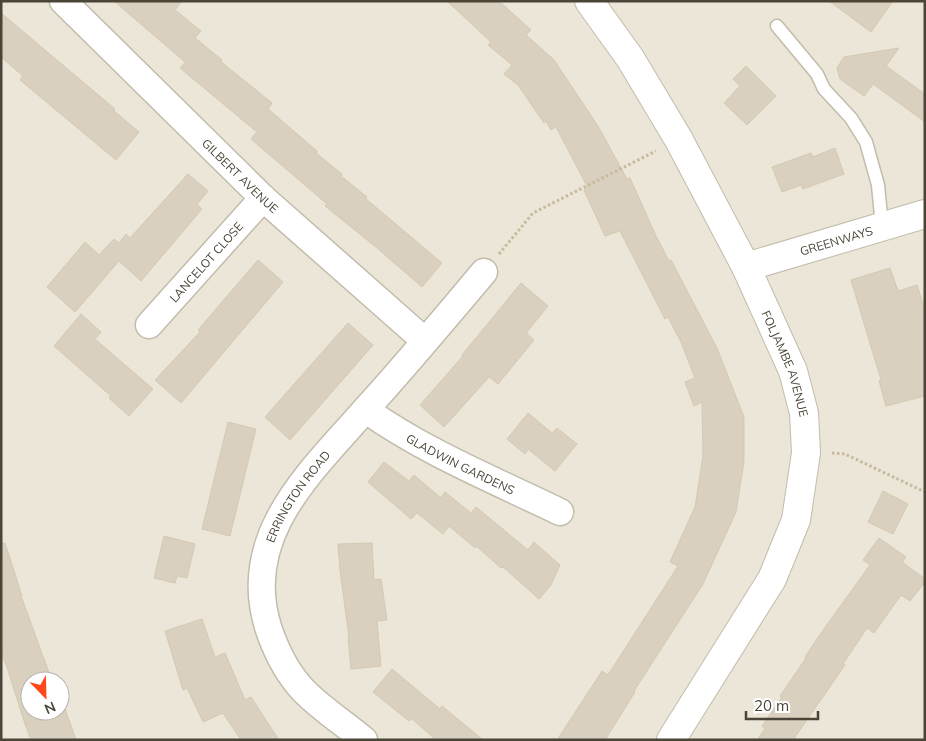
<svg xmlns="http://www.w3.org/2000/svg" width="926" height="741" font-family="Mulish,sans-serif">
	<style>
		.residential { fill: #ebe6d8; fill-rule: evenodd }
		.building { fill: #d9d0bf; stroke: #d4c9b2 }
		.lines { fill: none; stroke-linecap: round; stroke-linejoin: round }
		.service-casing { stroke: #c3bcac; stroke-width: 15 }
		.minor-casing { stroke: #c3bcac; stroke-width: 29 }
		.tertiary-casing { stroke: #c3bcac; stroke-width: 30 }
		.path { stroke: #c6b99c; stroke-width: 3; stroke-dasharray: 2.5 2.5; stroke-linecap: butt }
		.service { stroke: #fff; stroke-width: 12 }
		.minor { stroke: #fff; stroke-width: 26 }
		.tertiary { stroke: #fff; stroke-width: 28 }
		.labels { text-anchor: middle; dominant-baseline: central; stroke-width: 4.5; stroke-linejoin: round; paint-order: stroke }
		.street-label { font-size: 12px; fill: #4b4538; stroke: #fff }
	</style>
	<rect width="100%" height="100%" fill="#f6f3eb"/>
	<path class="residential" d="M1 1H925V740H1ZM30 681H60V711H30Z"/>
	<path class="building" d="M114 1H182L175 10 201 31 195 38 222 60 220 61 272 103 268 109 317 151 316 153 342 174 341 176 367 197 365 198 442 263 422 287 377 248 325 206 327 204 251 139 257 132 180 68 185 62Z
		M447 1H499L531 30 526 35 554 60 598 126 627 179 630 178 656 236 669 261 671 260 717 348 744 417V461L736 512 703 584 634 691 635 692 605 740H557L602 671 608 675 678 566 670 562 695 507 703 456 702 402 694 406 685 382 695 378 681 342 668 317 665 319 620 231 605 236 584 190 588 188 556 127 551 130 546 121 544 123 518 85 504 74 512 65 488 45 491 42Z
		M829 1H893L871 32Z
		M1 13 115 109 114 111 139 132 116 160 20 80 23 76 1 57Z
		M899 48 886 66 925 94V122L873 84 864 96 840 79 837 68 844 57Z
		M746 66 776 96 747 125 724 103 740 86 733 79Z
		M835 148 844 174 803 189 801 185 782 192 772 167 811 153 813 157Z
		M188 174 208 191 197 204 202 209 141 281 119 261 75 312 47 287 85 242 99 255 114 239 119 243 126 234 130 238Z
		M258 260 283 282 181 403 155 380 200 332 198 330Z
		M890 268 898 291 917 285 925 310V396L886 406 879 381 881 380 851 280Z
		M521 283 548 306 526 333 534 340 498 384 489 377 444 427 420 405 463 356 462 355Z
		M81 314 101 332 95 339 153 389 129 416 109 398 111 396 54 346Z
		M348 323 373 345 290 440 265 417Z
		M528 413 552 433 557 428 577 444 555 471 528 449 525 454 507 439Z
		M228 422 256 429 230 536 202 529Z
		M384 462 409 481 414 475 441 498 445 492 471 513 476 507 528 550 534 542 560 565 551 585 539 599 503 567 501 568 476 546 475 548 449 526 443 534 417 513 411 519 368 482Z
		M883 491 908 504 893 534 868 522Z
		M164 536 195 544 187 578 177 576 175 583 154 578Z
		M879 538 906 557 902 562 925 579V582L910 601 901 595 874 633 867 628 843 664 845 665 793 740H757L765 729 762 726 782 697 780 696 806 658 805 657 821 633 870 565 863 560Z
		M5 543 22 596H21L52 681H30V711H60V703L62 707 64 706 76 740H31L25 724 6 664 1 654V544Z
		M372 543 374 580 381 579 387 620 377 621 381 666 351 669 348 637H349L340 570 338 544Z
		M202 619 215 657 225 653 245 700 251 697 279 740H241L223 713 203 722 187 688 183 690 165 631Z
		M392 669 440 709 442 706 483 740H436L411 718 409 721 373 692Z"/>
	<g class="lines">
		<g class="service-casing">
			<path id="service" d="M777 26 817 74 824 89 851 118 866 142 878 185 882 226"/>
		</g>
		<g class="minor-casing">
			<g id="minor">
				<path id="s1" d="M63 1 263 198 425 341"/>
				<path id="s2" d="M149 325 263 198"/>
				<path id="s3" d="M366 410C425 452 494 480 560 512"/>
				<path id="s4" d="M364 740C345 724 323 710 305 692 288 675 277 653 269 630 238 537 310 473 365 410 406 365 445 318 484 272"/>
			</g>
		</g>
		<g class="tertiary-casing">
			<g id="tertiary">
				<path id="s5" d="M589 1 630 58 679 140 746 267 793 371 804 413 806 453 796 520 772 579 671 740"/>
				<path id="s6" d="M746 267 925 214"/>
			</g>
		</g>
		<path class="path" d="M499 254 533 213 656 151
			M832 453 845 454 925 492"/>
		<use href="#service" class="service"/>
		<use href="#minor" class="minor"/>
		<use href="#tertiary" class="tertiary"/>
	</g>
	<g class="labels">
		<g class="street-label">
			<text stroke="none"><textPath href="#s1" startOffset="249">GILBERT AVENUE</textPath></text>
			<text stroke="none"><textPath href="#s6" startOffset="94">GREENWAYS</textPath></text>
			<text stroke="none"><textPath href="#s2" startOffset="85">LANCELOT CLOSE</textPath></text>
			<text stroke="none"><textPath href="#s5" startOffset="414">FOLJAMBE AVENUE</textPath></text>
			<text stroke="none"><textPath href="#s3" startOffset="109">GLADWIN GARDENS</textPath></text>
			<text stroke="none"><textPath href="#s4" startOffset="292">ERRINGTON ROAD</textPath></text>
		</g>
	</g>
	<rect width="926" height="741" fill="none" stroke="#4b4538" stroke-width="5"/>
	<g transform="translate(45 696) rotate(157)"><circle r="24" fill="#ffffff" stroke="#b7b5af"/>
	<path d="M0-4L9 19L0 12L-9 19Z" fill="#ff4719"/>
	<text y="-8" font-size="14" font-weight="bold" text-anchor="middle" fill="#4b4538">N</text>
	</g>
	<path d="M746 711v8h72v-8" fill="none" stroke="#4b4538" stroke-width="2.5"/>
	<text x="754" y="711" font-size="15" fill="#4b4538" stroke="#ffffff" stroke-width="4" paint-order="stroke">20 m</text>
</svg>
